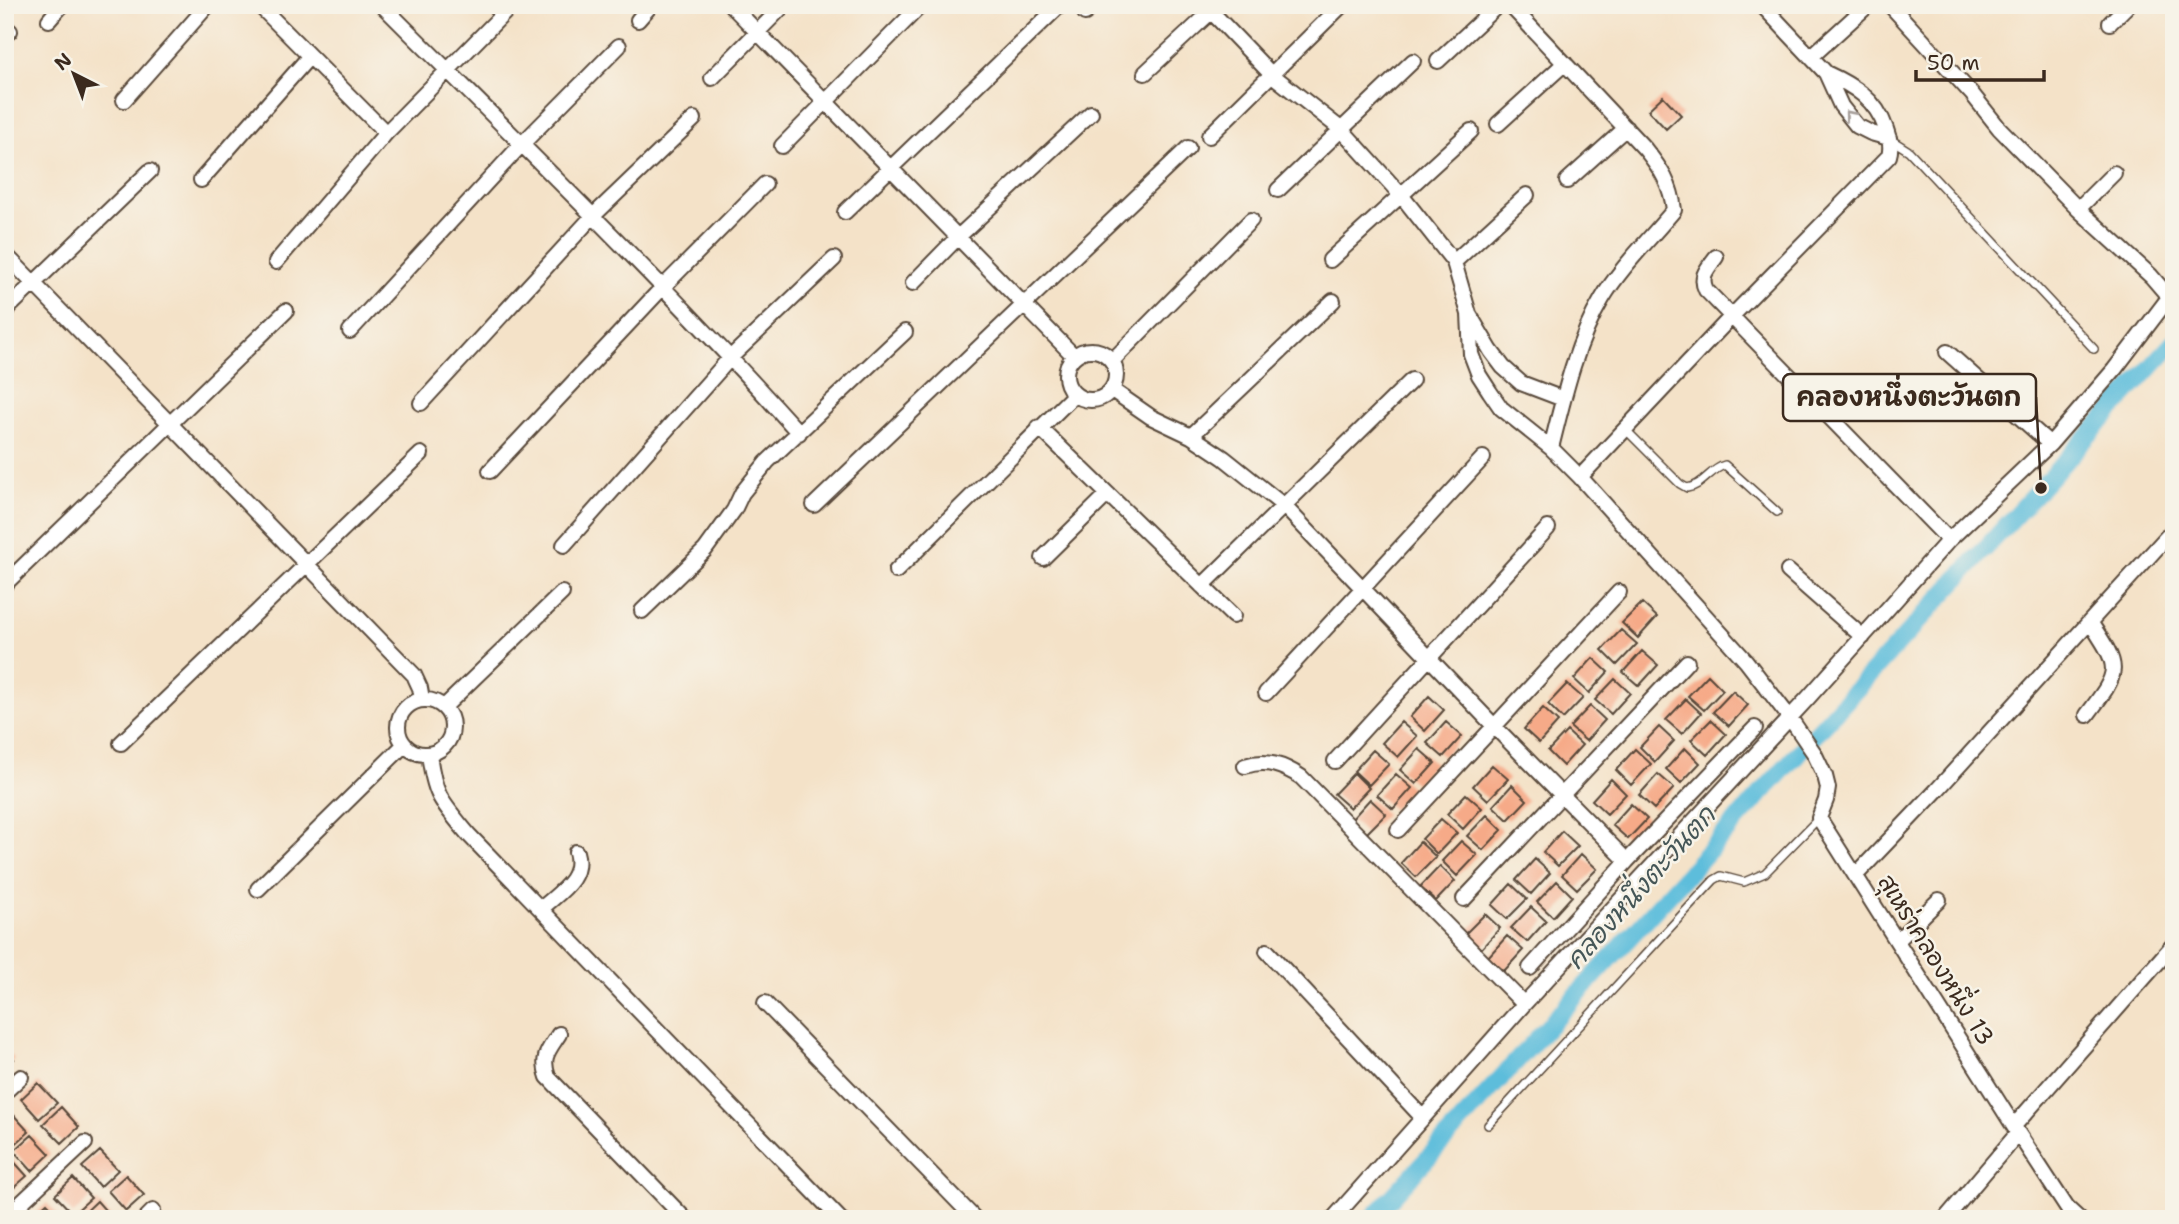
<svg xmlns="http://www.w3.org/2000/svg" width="2179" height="1224" font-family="'Shantell Sans','Playpen Sans Thai',sans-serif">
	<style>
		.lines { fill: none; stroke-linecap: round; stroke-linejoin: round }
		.canal { stroke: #5dbddb; stroke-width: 18 }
		.building { fill: #f6aa88 }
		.service-casing { stroke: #574638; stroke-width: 10 }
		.minor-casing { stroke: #574638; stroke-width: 18 }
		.service { stroke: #fff; stroke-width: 7 }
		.minor { stroke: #fff; stroke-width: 14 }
		.oneway { stroke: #a79f9a }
		.labels { text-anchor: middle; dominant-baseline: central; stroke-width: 5; stroke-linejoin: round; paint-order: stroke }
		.street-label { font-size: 24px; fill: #3b2a1e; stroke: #f7f3e8 }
		.water-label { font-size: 26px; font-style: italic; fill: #455657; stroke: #f7f3e8 }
		.leader { fill: none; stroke: #3b2a1e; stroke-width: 2.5 }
		.callout-dot { fill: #3b2a1e; stroke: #f7f3e8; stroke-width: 2.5 }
		.callout { fill: #f7f3e8; stroke: #3b2a1e; stroke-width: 2.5 }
		.callout-label { font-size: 26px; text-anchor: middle; font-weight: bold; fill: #3b2a1e }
	</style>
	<rect width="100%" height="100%" fill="#f7f3e8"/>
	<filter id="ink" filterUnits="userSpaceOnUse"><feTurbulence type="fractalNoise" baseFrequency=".0143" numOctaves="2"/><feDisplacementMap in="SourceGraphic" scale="14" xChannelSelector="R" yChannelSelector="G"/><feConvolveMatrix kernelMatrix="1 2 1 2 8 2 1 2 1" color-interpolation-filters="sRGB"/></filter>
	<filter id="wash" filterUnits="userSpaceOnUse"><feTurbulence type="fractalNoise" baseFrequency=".00686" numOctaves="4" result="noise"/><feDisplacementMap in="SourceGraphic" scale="28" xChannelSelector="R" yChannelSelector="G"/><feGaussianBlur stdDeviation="1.57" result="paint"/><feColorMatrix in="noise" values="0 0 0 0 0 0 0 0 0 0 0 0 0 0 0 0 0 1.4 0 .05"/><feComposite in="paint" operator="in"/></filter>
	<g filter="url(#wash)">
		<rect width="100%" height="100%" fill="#f4e2c8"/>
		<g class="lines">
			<path class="canal" d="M1372 1219 2174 342"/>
		</g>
		<g id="blocks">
			<path class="building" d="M1663 96 1681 115 1666 129 1648 110Z
				M1642 603 1657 617 1638 638 1622 623Z
				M1621 630 1637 644 1617 665 1602 650Z
				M1642 651 1658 665 1639 686 1623 672Z
				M1593 658 1608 672 1589 693 1574 679Z
				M1708 675 1723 690 1704 710 1688 696Z
				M1615 679 1630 693 1611 714 1595 700Z
				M1567 684 1583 698 1563 719 1548 704Z
				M1733 691 1748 705 1729 726 1713 712Z
				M1429 696 1444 710 1425 731 1410 717Z
				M1686 699 1701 713 1682 734 1666 720Z
				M1590 706 1605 720 1586 741 1570 727Z
				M1543 708 1558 722 1539 743 1524 729Z
				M1711 720 1726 734 1707 755 1691 740Z
				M1401 722 1417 736 1398 757 1382 743Z
				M1446 722 1462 736 1443 757 1427 743Z
				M1659 727 1674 741 1655 762 1640 747Z
				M1567 731 1582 745 1563 766 1548 751Z
				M1685 748 1700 763 1681 783 1666 769Z
				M1419 749 1435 763 1416 784 1400 770Z
				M1635 749 1651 764 1631 785 1616 770Z
				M1373 750 1389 764 1369 785 1354 771Z
				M1492 765 1508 779 1488 800 1473 786Z
				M1354 773 1369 788 1350 808 1334 794Z
				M1396 774 1412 788 1393 809 1377 795Z
				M1658 774 1674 788 1654 809 1639 795Z
				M1611 779 1626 794 1607 814 1592 800Z
				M1512 785 1527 800 1508 820 1493 806Z
				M1466 794 1482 808 1463 829 1447 814Z
				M1370 799 1386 814 1366 834 1351 820Z
				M1631 804 1647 819 1628 839 1612 825Z
				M1487 815 1502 830 1483 850 1467 836Z
				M1441 819 1457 833 1437 854 1422 839Z
				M1562 831 1578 846 1558 866 1543 852Z
				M1461 841 1477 855 1457 876 1442 861Z
				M1420 842 1436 857 1416 877 1401 863Z
				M1581 854 1597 869 1577 889 1562 875Z
				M1535 859 1550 873 1531 894 1516 880Z
				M1440 866 1455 881 1436 901 1420 887Z
				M1557 881 1572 896 1553 917 1537 902Z
				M1511 884 1527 899 1507 919 1492 905Z
				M1531 907 1546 921 1527 942 1511 928Z
				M1485 914 1500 928 1481 949 1465 934Z
				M1507 936 1523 950 1504 971 1488 957Z
				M5 1049 14 1059 5 1066Z
				M38 1083 57 1103 39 1119 21 1099Z
				M61 1107 79 1127 62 1143 43 1124Z
				M11 1112 29 1132 11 1148 5 1142V1117Z
				M32 1135 50 1154 32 1171 14 1151Z
				M100 1151 118 1170 100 1187 82 1167Z
				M9 1156 27 1176 9 1192 5 1188V1159Z
				M126 1175 144 1195 126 1211 108 1191Z
				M73 1178 91 1198 73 1214 55 1195Z
				M97 1201 113 1219H78Z
				M47 1203 62 1219H29Z"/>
		</g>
	</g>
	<g filter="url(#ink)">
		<use href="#blocks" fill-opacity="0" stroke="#574638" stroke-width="2"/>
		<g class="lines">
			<g class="service-casing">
				<path id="service" d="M1890 139 1909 151 2094 349
					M1624 428 1680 484 1687 488C1703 486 1710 469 1725 465L1777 512
					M1488 1125 1714 880 1721 876 1744 882 1765 873 1819 818"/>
			</g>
			<g class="minor-casing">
				<path id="minor" d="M259 5 386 133
					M382 5C523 146 666 285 799 433
					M731 5 1074 356
					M1205 5 1271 74 1342 130 1401 195 1454 262 1469 314 1491 351 1503 367 1521 383 1563 399
					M1510 5 1645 149C1661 169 1671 184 1674 210 1651 238 1620 268 1602 299 1576 342 1563 400 1551 448
					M1762 5 1826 73 1841 106 1857 126 1871 133 1889 138
					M1890 5 1972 94 1999 128 2078 209 2151 276 2169 297
					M1085 13 1094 5
					M49 20 62 5
					M638 20 651 5
					M2110 23 2128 5
					M5 35 10 31
					M1812 56 1868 5
					M1438 61 1498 5
					M1145 73 1216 7
					M712 78 784 5
					M124 100 208 5
					M1498 124 1565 63
					M1209 136 1342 5
					M782 146 921 5
					M201 180 309 57
					M1567 181 1626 128
					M1278 190 1413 61
					M2078 209 2114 173
					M845 212 1058 7
					M5 254 414 675 420 688 422 699
					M1716 257C1708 268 1699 276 1706 290L1949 540
					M1330 260 1471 131
					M276 262 386 133 512 5
					M1454 262 1527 195
					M913 283 958 237 1091 113
					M5 311 150 171
					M1469 314 1471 354 1479 375 1490 392 1501 408 1551 448 1580 477 1746 661 1790 718 1814 753 1825 776 1828 788 1826 800 1819 818 2018 1133 2067 1208 2079 1219
					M350 331 521 145 619 46
					M1066 375a25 25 0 1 1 50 0a25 25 0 1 1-50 0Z
					M1947 352 2050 444
					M1112 361 1251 220
					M1112 390 1151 417 1191 436 1224 458 1284 506 1494 726 1627 861
					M421 403 593 216 694 119
					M1039 427 1233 616
					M1191 436 1333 301
					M490 471 663 287 765 184
					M1580 477 1732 316 1889 156C1892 146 1889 139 1886 129 1876 99 1854 86 1826 73
					M814 505 1188 148
					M564 545 731 357 834 259
					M1043 558 1108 494
					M896 571 1075 394
					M1788 571 1863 637
					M5 584 286 311
					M1202 586 1412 380
					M642 611 705 550 734 510 742 493 767 462 905 332
					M1266 693 1483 458
					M398 727a27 27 0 1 1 54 0a27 27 0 1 1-54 0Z
					M444 707 562 593
					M2087 715C2121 670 2121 669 2090 622
					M121 743 421 454
					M429 754C435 798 441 801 468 834L840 1219
					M1335 761 1548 528
					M1245 766C1266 759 1283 765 1301 777L1524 1004
					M1398 830 1619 592
					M1856 875 1937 790 2174 529
					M258 889 404 745
					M1464 899 1687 662
					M541 909C559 892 584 879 576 852
					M1897 941 1939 900
					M1267 951 1423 1118
					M1530 968 1627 861 1755 728
					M765 1003 975 1219
					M559 1034C548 1051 541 1057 548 1077L685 1219
					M5 1092 21 1077
					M2014 1126 2174 944
					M5 1218 85 1143
					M145 1219 153 1211
					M1333 1219 1524 1004 1808 698 1949 540 2050 444 2114 370 2174 291
					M1945 1219 2018 1133"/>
			</g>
			<use href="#service" class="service"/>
			<use href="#minor" class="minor"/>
		</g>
		<defs><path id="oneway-chevron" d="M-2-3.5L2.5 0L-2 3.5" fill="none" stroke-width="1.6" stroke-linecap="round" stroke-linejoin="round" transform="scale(1.75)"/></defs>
		<use class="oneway" href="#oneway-chevron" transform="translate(1849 115) rotate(-130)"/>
	</g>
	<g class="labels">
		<g class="street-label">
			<text transform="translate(1936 960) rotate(58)">สุเหร่าคลองหนึ่ง 13</text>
		</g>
		<g class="water-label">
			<text transform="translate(1640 887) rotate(-48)">คลองหนึ่งตะวันตก</text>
		</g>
	</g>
	<path class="leader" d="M2041 488L2036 397"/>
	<circle class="callout-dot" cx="2041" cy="488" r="7"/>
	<rect class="callout" x="1783" y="374" width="253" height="47" rx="7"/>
	<g class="callout-label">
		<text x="1909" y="406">คลองหนึ่งตะวันตก</text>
	</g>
	<rect width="2179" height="1224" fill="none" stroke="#f7f3e8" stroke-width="28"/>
	<g transform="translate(74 74) rotate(318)" stroke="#f7f3e8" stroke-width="5" paint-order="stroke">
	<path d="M0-5L12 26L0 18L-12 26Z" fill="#3b2a1e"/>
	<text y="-10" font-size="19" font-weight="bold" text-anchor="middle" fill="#3b2a1e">N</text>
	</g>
	<path d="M1916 70v10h128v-10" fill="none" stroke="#3b2a1e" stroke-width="3.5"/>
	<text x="1927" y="70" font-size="21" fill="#3b2a1e" stroke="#f7f3e8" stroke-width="5" paint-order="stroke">50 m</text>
</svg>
